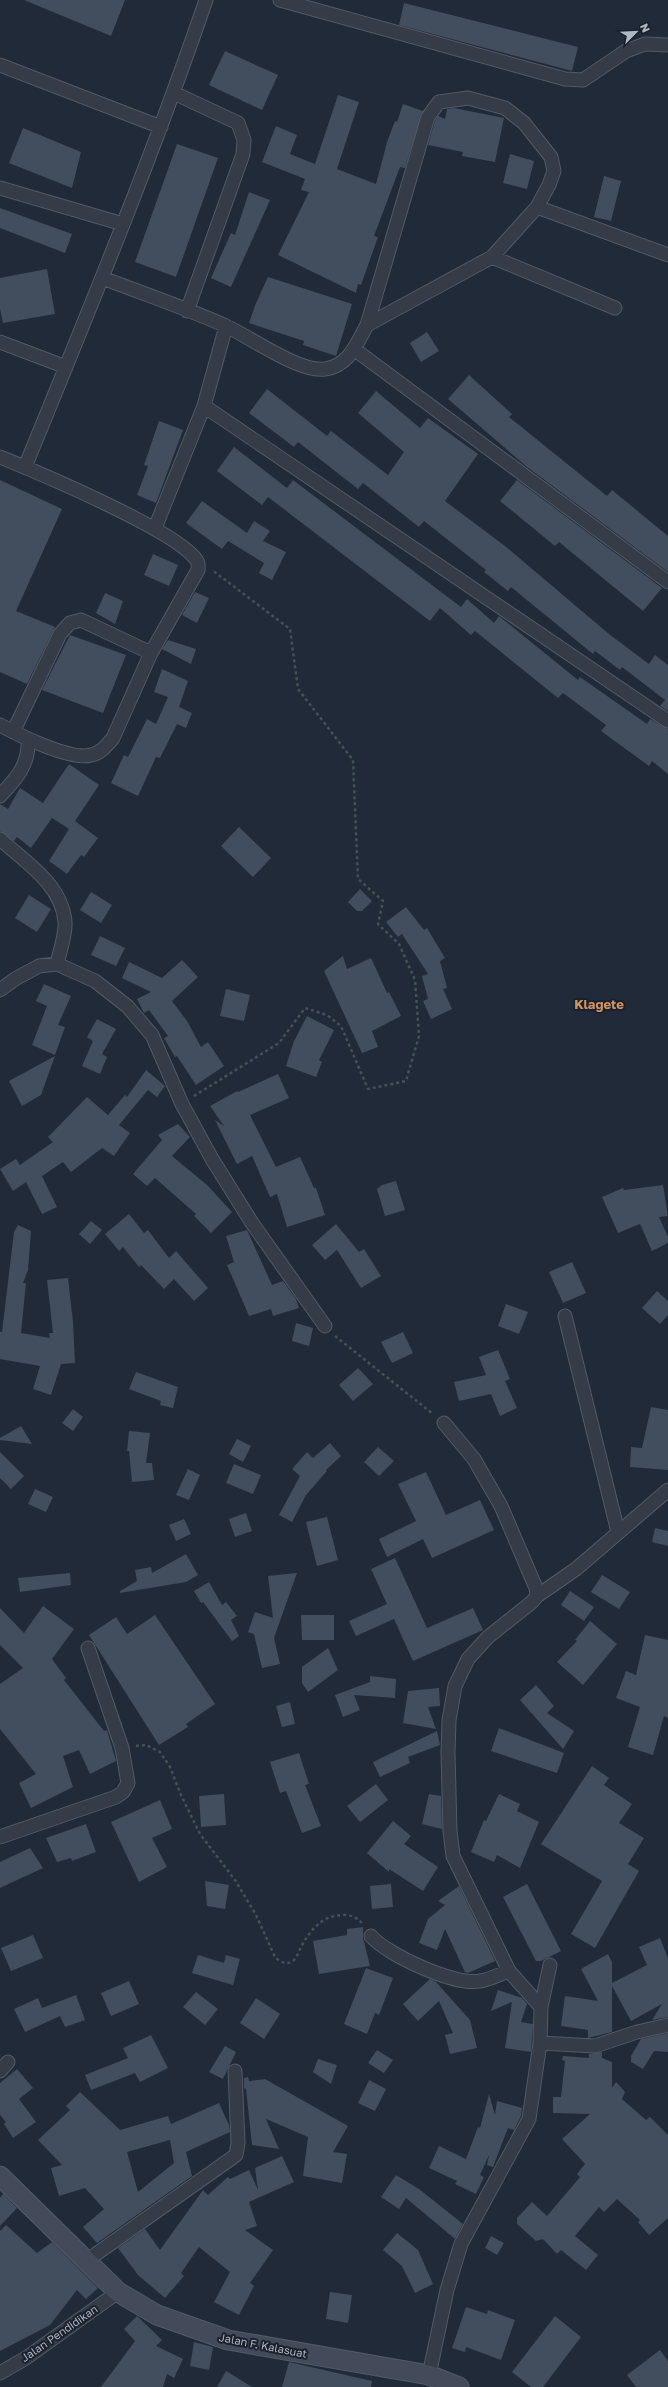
<svg xmlns="http://www.w3.org/2000/svg" width="668" height="2387" font-family="'Golos Text',sans-serif">
	<style>
		.building { fill: #424d5d; fill-rule: evenodd }
		.lines { fill: none; stroke-linecap: round; stroke-linejoin: round }
		.street-casing { stroke: #525a66; stroke-width: 15 }
		.secondary-casing { stroke: #525a66; stroke-width: 21 }
		.path { stroke: #415356; stroke-width: 2.5; stroke-dasharray: 3 3; stroke-linecap: butt }
		.street { stroke: #353c48; stroke-width: 13 }
		.secondary { stroke: #434b5b; stroke-width: 19 }
		.labels { text-anchor: middle; dominant-baseline: central; stroke-width: 4; stroke-linejoin: round; paint-order: stroke }
		.street-label { font-size: 11px; fill: #afb7c5; stroke: #1a212d }
		.quarter-label { font-size: 13px; font-weight: bold; fill: #d0945f; stroke: #1a212d }
	</style>
	<rect width="100%" height="100%" fill="#212a38"/>
	<path class="building" d="M24 0H125L111 36Z
		M404 3 578 47 572 71 399 25Z
		M225 51 278 75 262 110 209 85Z
		M338 95 359 102 337 169 376 184 387 142 395 121 397 122 403 104 423 111 405 168 400 167 374 236 378 237 361 285 358 284 356 293 278 255 309 192 301 190 305 179 262 162 276 126 297 135 290 154 315 164Z
		M454 108 504 118 495 162 462 156 463 152 428 145 435 121 438 116 445 119 447 109Z
		M23 128 81 152 72 188 9 163Z
		M177 144 218 158 176 277 135 262Z
		M510 154 534 161 527 189 503 183Z
		M604 176 621 181 611 221 594 217Z
		M249 192 270 200 231 287 211 278 231 233 235 235Z
		M0 208 72 234 65 253 0 228Z
		M47 269 55 314 3 323 0 309V278Z
		M268 277 352 304 336 356 303 345 304 341 249 323 256 303Z
		M427 332 439 351 421 362 410 343Z
		M469 375 512 414 509 417 607 496 612 490 668 536V572L527 467 448 399Z
		M267 389 327 436 331 431 388 475 404 452 358 413 376 391 420 428 428 418 478 454 445 501 505 546 609 634 649 664 655 655 668 665V711L660 706 665 700 622 667 620 670 595 651 593 654 511 587 508 591 484 572 486 570 424 521 419 527 363 483 358 489 298 442 294 447 249 413Z
		M159 421 183 430 156 503 137 495 148 466 144 465Z
		M234 447 287 488 293 480 461 607 467 599 494 623 499 616 578 680 580 677 647 724 650 719 668 729V774L652 761 649 766 623 747 601 731 606 725 563 693 558 698 475 631 471 635 440 608 430 621 268 497 262 505 217 471Z
		M0 480 62 509 16 611 55 627 27 684 0 672Z
		M517 480 662 588 643 611 559 542 555 546 500 501Z
		M202 501 247 533 254 521 270 531 263 541 286 552 272 580 259 573 264 563 228 541 222 549 186 523Z
		M153 554 178 565 169 586 144 575Z
		M195 592 209 598 197 623 182 615Z
		M105 593 123 601 115 624 96 613Z
		M70 635 126 655 103 713 42 690Z
		M168 640 196 649 191 664 162 649Z
		M162 669 188 681 179 707 192 713 186 728 177 724 160 758 156 757 138 796 111 783 124 755 128 757 147 719 156 724 168 697 154 692Z
		M69 764 99 785 75 821 98 838 84 857 81 855 67 874 49 861 69 829 52 818 31 848 17 837 14 841 0 831V804L8 809 20 788 43 803Z
		M239 827 271 858 253 877 221 846Z
		M360 889 372 901 362 911H357L348 902Z
		M91 892 112 905 101 923 80 910Z
		M29 895 51 909 37 932 15 918Z
		M406 907 424 930 427 928 445 958 440 961 447 988 443 989 452 1009 431 1019 423 1001 428 999 422 976 428 974 402 934 398 937 386 922Z
		M100 936 125 948 116 966 91 955Z
		M343 956 347 969 371 958 387 993 389 992 401 1016 372 1031 378 1047 362 1053 324 971Z
		M182 960 198 977 172 1001 187 1021 201 1047 208 1042 224 1066 196 1085 177 1056 175 1057 164 1038 168 1036 149 1010 144 1013 137 999 151 992 122 978 129 962 162 978Z
		M44 984 71 996 58 1025 65 1027 55 1055 32 1045 47 1006 36 1001Z
		M226 989 250 995 244 1021 220 1016Z
		M307 1016 334 1030 319 1060 322 1062 316 1077 286 1066 294 1041Z
		M97 1019 116 1029 102 1054 107 1057 100 1074 82 1066 93 1041 87 1037Z
		M55 1056 41 1095 22 1106 9 1081Z
		M146 1070 165 1086 157 1097 148 1090 119 1125 130 1133 114 1156 102 1148 71 1172 63 1162 42 1176 57 1207 42 1214 26 1182 13 1191 0 1169 16 1159 20 1165 53 1142 48 1137 87 1097 108 1115 125 1095 127 1097Z
		M278 1074 289 1098 250 1115 276 1167 300 1157 314 1188H316L325 1215 287 1227 277 1194 270 1197 252 1156 237 1164 215 1120 224 1126 210 1106 237 1091 238 1092Z
		M178 1124 190 1137 172 1156 207 1185 232 1212 211 1233 194 1216 196 1214 155 1178 147 1186 133 1174 162 1140 158 1135Z
		M396 1181 405 1210 385 1216 377 1189 382 1185Z
		M663 1185 668 1216 659 1217 668 1237V1243L652 1251 640 1224 618 1233 602 1197 623 1188 624 1190Z
		M129 1214 144 1233 148 1230 169 1258 176 1251 208 1288 194 1301 174 1279 164 1289 141 1265 139 1267 123 1247 119 1251 105 1234Z
		M91 1221 102 1230 90 1244 79 1234Z
		M336 1224 359 1252 364 1249 381 1276 361 1288 337 1250 325 1260 312 1245Z
		M18 1225 31 1231 28 1270 23 1283H26L21 1333 50 1338 49 1333H53L47 1280 68 1278 73 1322 75 1363 61 1364 51 1395 33 1389 40 1366 0 1359V1332H2L14 1232Z
		M247 1230 272 1285 283 1281 296 1299 299 1308 273 1316 271 1309 249 1316 227 1265 234 1262 226 1236Z
		M572 1262 586 1293 563 1303 549 1272Z
		M657 1291 668 1301V1315L660 1324 642 1308Z
		M506 1304 528 1312 519 1334 498 1326Z
		M296 1323 313 1328 309 1346 292 1341Z
		M403 1332 413 1353 392 1363 381 1342Z
		M498 1350 510 1379 505 1381 517 1408 500 1416 491 1394 459 1401 454 1382 486 1375 479 1357Z
		M358 1368 373 1384 353 1401 339 1385Z
		M136 1372 178 1387 173 1408 160 1405 161 1401 129 1389Z
		M651 1407 668 1410V1470L630 1467 631 1447 642 1448Z
		M73 1409 83 1417 73 1431 62 1423Z
		M21 1426 32 1444 0 1440V1438Z
		M129 1431 150 1433 146 1463H152L154 1480 132 1482 129 1451H127Z
		M237 1439 251 1446 243 1462 229 1454Z
		M330 1443 341 1456 326 1470 327 1471 306 1495 292 1522 279 1515 300 1476 292 1469 307 1452 313 1458Z
		M378 1447 394 1461 379 1476 364 1462Z
		M0 1452 24 1476 11 1489 0 1478Z
		M234 1464 261 1475 253 1494 226 1483Z
		M188 1469 200 1475 189 1500 176 1495Z
		M426 1472 446 1515 480 1500 494 1530 432 1558 423 1539 387 1557 379 1539 416 1521 398 1484Z
		M35 1489 53 1497 46 1512 28 1504Z
		M246 1513 252 1531 235 1537 229 1519Z
		M327 1517 338 1560 317 1566 306 1522Z
		M184 1519 191 1534 176 1541 169 1525Z
		M655 1528 668 1531V1546L652 1542Z
		M186 1554 198 1575 186 1582 120 1593V1591L137 1581 135 1570 151 1567 152 1573Z
		M395 1558 427 1628 473 1608 483 1630 413 1661 394 1619 356 1636 349 1621 387 1604 371 1569Z
		M70 1573 71 1585 20 1592 18 1578Z
		M297 1573 274 1638 280 1664 262 1668 254 1634 248 1632 255 1612 273 1618 268 1576Z
		M602 1575 630 1592 619 1609 591 1592Z
		M209 1582 222 1605 226 1602 237 1616 231 1620 239 1636 232 1641 203 1602 201 1603 194 1591Z
		M570 1591 594 1607 584 1621 561 1605Z
		M43 1606 74 1629 52 1659 66 1678 64 1680 104 1731 107 1730 116 1761 90 1774 79 1750 63 1756 73 1787 31 1808 19 1783 36 1774 0 1729V1684L23 1668 0 1645V1608L24 1633Z
		M155 1615 215 1704 186 1724 188 1727 159 1745 89 1635 116 1617 127 1634Z
		M301 1615H334V1640H302Z
		M590 1621 617 1644 583 1685 557 1662 577 1641 575 1640Z
		M645 1635 668 1640V1718L664 1716 653 1755 628 1747 640 1707 616 1698 626 1671 636 1675Z
		M328 1648 338 1670 308 1692 302 1683V1667Z
		M370 1676 396 1679 395 1698 354 1695 360 1710 343 1717 335 1695 370 1682Z
		M536 1685 554 1706 547 1713 574 1731 563 1749 520 1700Z
		M439 1688 440 1706 428 1707 436 1729 403 1723 408 1691Z
		M290 1702 295 1724 282 1727 276 1706Z
		M499 1728 564 1753 557 1773 491 1751Z
		M437 1731 440 1745 408 1757 410 1763 380 1777 373 1762Z
		M299 1753 309 1784 305 1785 321 1826 302 1833 286 1791 280 1793 270 1762Z
		M592 1766 609 1778 604 1785 632 1804 619 1823 644 1838 628 1864 639 1871 595 1948 571 1934 602 1881 541 1844Z
		M376 1784 388 1800 360 1822 347 1806Z
		M224 1794 226 1825 201 1827 199 1796Z
		M429 1794 441 1796 442 1829 422 1824Z
		M499 1794 520 1804 517 1811 539 1822 520 1868 497 1855 494 1862 471 1852 484 1820 486 1821Z
		M160 1800 172 1829 152 1838 167 1867 139 1882 111 1822Z
		M393 1821 411 1836 404 1844 438 1867 423 1891 389 1869V1872L367 1853Z
		M86 1824 96 1852 72 1861 71 1858 57 1862 46 1838Z
		M30 1848 43 1868 0 1888V1862Z
		M205 1881 229 1885 225 1909 207 1906Z
		M391 1884 393 1907 372 1909 370 1886Z
		M527 1884 561 1951 541 1961H536L503 1897Z
		M459 1886 495 1961 468 1973 465 1972 445 1929 437 1950 419 1943 428 1919 445 1905 438 1901Z
		M363 1927V1938L370 1966 319 1974 313 1941 347 1935V1929Z
		M33 1935 43 1958 11 1971 1 1948Z
		M660 1938 668 1958V2017L652 2020 662 2004 631 2021 612 1986V2032L588 2038V2030L561 2026 565 1996 598 2001 581 1969 608 1954 612 1962V1983L647 1965 639 1947Z
		M198 1955 224 1963 226 1955 240 1959 233 1985 192 1973Z
		M366 1968 393 1978 379 2015 375 2013 367 2034 344 2024Z
		M430 1979 436 1982 470 2020 477 2048 450 2054 445 2035 453 2033 439 2001 418 2021 403 2004Z
		M129 1981 139 2004 111 2016 101 1993Z
		M498 1990 522 1998 527 2004 521 2022 533 2024 531 2052 505 2048 512 2002 491 2011Z
		M196 1992 218 2009 205 2025 183 2007Z
		M76 1995 85 2020 65 2027 60 2016 25 2032 14 2009 38 1998 42 2008Z
		M256 1998 280 2014 264 2039 240 2023Z
		M668 2033V2052L654 2051 643 2069 631 2062V2056L641 2039Z
		M151 2035 168 2068 140 2082 135 2073 91 2090 85 2075 128 2058 123 2048Z
		M225 2046 236 2052 223 2079 209 2072Z
		M377 2050 393 2060 384 2073 368 2063Z
		M602 2052V2058L612 2062V2088L616 2082 625 2092 622 2099 646 2120 650 2117 668 2135V2218L649 2235 638 2222 640 2220 617 2199 604 2212 599 2207 575 2236 598 2255 586 2270 561 2250 557 2254 543 2239 536 2241 517 2224V2218L532 2202 547 2216 580 2177 577 2174 585 2164 562 2139 590 2114 553 2113V2097H561L565 2061 562 2060 563 2056 589 2058V2054Z
		M318 2059 337 2065 331 2084 313 2072Z
		M17 2069 33 2088 19 2099 36 2122 13 2138 4 2124 6 2122 0 2115V2083Z
		M248 2077 249 2081 265 2079 348 2126 333 2152 347 2154 342 2183 303 2176 308 2137 266 2119 279 2149 252 2145 246 2089 244 2088V2078Z
		M369 2080 386 2089 375 2111 358 2103Z
		M80 2092 120 2130 168 2116 171 2124 219 2103 229 2125 230 2132 186 2152 192 2176 97 2243 83 2227 104 2209 85 2188 59 2196 51 2168 62 2165 38 2140 70 2110 66 2106ZM170 2140 174 2163 138 2192 127 2152Z
		M489 2094 495 2115 497 2101 522 2108 521 2116 514 2130 508 2128 493 2167 487 2165 489 2155 480 2175 484 2177 476 2194 455 2184 457 2181 429 2168 439 2146 466 2159 478 2127 480 2128Z
		M282 2156 294 2182 249 2202 257 2226 245 2230 273 2250 250 2283 254 2286 239 2315 214 2302 230 2272 199 2247 181 2273 184 2276 165 2298 138 2275 118 2248 145 2229 160 2250 203 2190 208 2195 228 2177 230 2179 249 2170 258 2190 255 2168Z
		M396 2175 419 2189 463 2224 455 2239 406 2198 399 2209 381 2197Z
		M3 2194 17 2208 0 2226V2198Z
		M6 2225 37 2253 52 2242 98 2288 86 2299 77 2290 50 2325 0 2351V2231Z
		M397 2233 418 2250 433 2284 415 2293 402 2266 383 2250Z
		M491 2236 504 2243 497 2255 485 2248Z
		M330 2292 352 2295 348 2323 326 2319Z
		M466 2307 487 2314 488 2310 515 2320 501 2360 466 2347 465 2352 452 2348Z
		M137 2316 162 2340 156 2346 183 2359 174 2378 167 2374 163 2387H101L135 2341 124 2329Z
		M555 2316 581 2337 543 2387H531L512 2372Z
		M194 2342 213 2347 209 2370 190 2366Z
		M660 2350 668 2361V2387H636L627 2375Z
		M289 2362 372 2381 371 2387H282Z
		M226 2371 252 2387H217Z"/>
	<g class="lines">
		<g class="street-casing">
			<path id="street" d="M280 0 565 79 583 80 626 51 645 44 668 45
				M0 65 161 127
				M174 93 238 123 244 140 243 154 187 311
				M0 188 123 224
				M537 207 668 255
				M103 278C144 294 186 308 226 326 250 337 300 373 325 369 349 366 357 343 367 325L428 117 439 102 468 98 505 108 524 123 551 157 554 171 549 185 537 207 492 257
				M367 325 492 257 615 308
				M0 342 66 367
				M354 349 668 582
				M204 406 668 721
				M0 457C37 472 180 532 197 561 199 564 198 567 198 570L151 653 113 738C107 745 101 753 91 755 72 761 18 735 0 725
				M25 467C88 313 152 158 206 0
				M155 528 204 406 226 326
				M13 732 60 634 70 623 81 620 151 653
				M0 796C16 779 29 765 28 741
				M0 839C25 862 62 884 65 922 66 935 60 950 57 964
				M0 990 15 979 39 966 57 964 95 981 127 1006 152 1035 182 1104 212 1159 252 1223 325 1326
				M565 1316 618 1532
				M444 1423 474 1459 501 1506 536 1588 537 1596 532 1602 488 1637 468 1659 455 1686 449 1720 448 1753 450 1831 453 1856 509 1971 541 2007
				M537 1596 576 1569 668 1490
				M0 1837 116 1797 123 1792 128 1783 122 1748 88 1648
				M371 1936C387 1955 455 1986 480 1981 489 1980 500 1974 509 1971
				M540 2043 595 2046 637 2032 668 2025
				M0 2071 8 2062
				M86 2261 236 2155 238 2143 235 2071
				M0 2373 26 2358 118 2292
				M429 2375 447 2290 461 2244 529 2119 540 2043 541 2007 550 1965"/>
		</g>
		<g class="secondary-casing">
			<path id="secondary" d="M0 2176 118 2292 157 2315 228 2340 429 2375 459 2387"/>
		</g>
		<path class="path" d="M194 1096 279 1043 305 1008 327 1015 341 1026 368 1089 406 1081 419 1036 415 980 399 944 378 924 383 901 358 879 353 760 298 689 290 629 212 570
			M335 1336 433 1414
			M136 1746 146 1745 160 1752 170 1767 181 1795 200 1834 235 1880 256 1915 275 1957C280 1962 287 1966 294 1960 297 1957 299 1951 301 1947 311 1929 322 1916 342 1915 350 1914 359 1918 363 1925"/>
		<use href="#street" class="street"/>
		<use href="#secondary" class="secondary"/>
	</g>
	<g class="labels">
		<g class="street-label">
			<text transform="translate(59 2333) rotate(-35)">Jalan Pendidikan</text>
			<text transform="translate(263 2345) rotate(11)">Jalan F. Kalasuat</text>
		</g>
		<g class="quarter-label">
			<text x="599" y="1004">Klagete</text>
		</g>
	</g>
	<g transform="translate(636 32) rotate(66)" stroke="#1a212d" stroke-width="3" paint-order="stroke">
	<path d="M0-3L7 15L0 10L-7 15Z" fill="#afb7c5"/>
	<text y="-6" font-size="11" font-weight="bold" text-anchor="middle" fill="#afb7c5">N</text>
	</g>
</svg>
